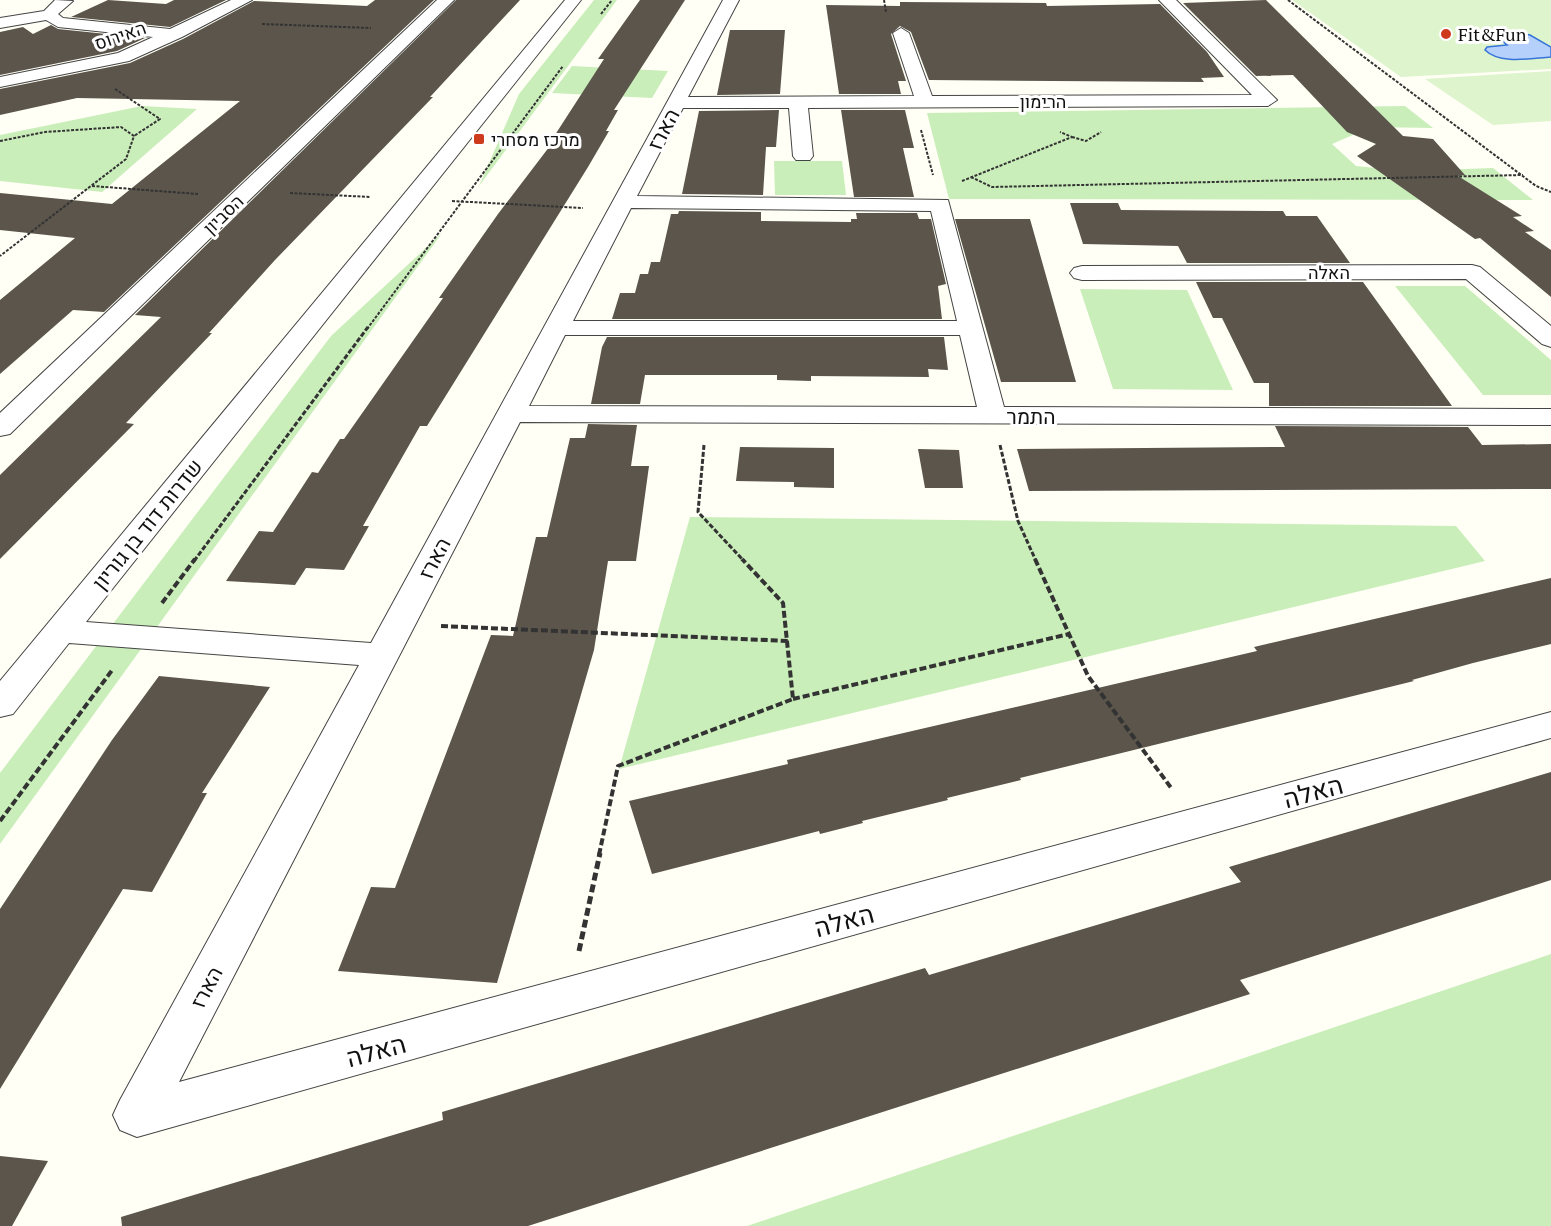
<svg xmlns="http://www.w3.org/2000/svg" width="1551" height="1226" font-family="'PT Serif',Heebo,serif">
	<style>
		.green { fill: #caeeba }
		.pitch { fill: #def4cd }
		.water { fill: #b5d1fb; stroke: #3674d8; stroke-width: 1.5 }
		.building { fill: #5b554c }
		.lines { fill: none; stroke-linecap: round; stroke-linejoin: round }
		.minor-casing { stroke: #444; stroke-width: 2 }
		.path-far3 { stroke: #333; stroke-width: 2; stroke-dasharray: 3 1.5; stroke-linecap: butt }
		.path-far2 { stroke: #333; stroke-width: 3; stroke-dasharray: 5 2; stroke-linecap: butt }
		.path-far1 { stroke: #333; stroke-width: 4; stroke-dasharray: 7 3; stroke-linecap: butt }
		.path { stroke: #333; stroke-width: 5; stroke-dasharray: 8 4; stroke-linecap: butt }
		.minor { fill: #fff; fill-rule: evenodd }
		.poi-dot { fill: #cd3a1c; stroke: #fff; stroke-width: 2 }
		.labels { text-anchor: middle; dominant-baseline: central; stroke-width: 6; stroke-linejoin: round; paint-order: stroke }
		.far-poi-label { font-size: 18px; fill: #111; stroke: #fff; text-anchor: start }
		.far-street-label { font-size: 18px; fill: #111; stroke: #fff }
		.street-label { font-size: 21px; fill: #111; stroke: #fff }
		.near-street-label { font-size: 26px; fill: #111; stroke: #fff }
	</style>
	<rect width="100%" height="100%" fill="#fffff5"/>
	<path class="green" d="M594 0H617L479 186 519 94Z
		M572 66 668 71 652 98 552 93Z
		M142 106 197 109 102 192 0 181V135Z
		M1405 106 1433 128 1371 127 1332 144 1356 166 1407 171 1493 168 1533 200 949 199 927 113Z
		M842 161 846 195H775L774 161Z
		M442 233 0 844V773L331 336Z
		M1395 286H1465L1551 360V395H1483Z
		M1080 289 1187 290 1233 390 1113 389Z
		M690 517 1456 526 1485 561 619 769Z
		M1551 954V1226H747Z"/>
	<path class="pitch" d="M1292 0H1551V69L1401 77Z
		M1551 71V121L1493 125 1425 79Z"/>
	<path class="water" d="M1516 32 1530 35 1551 47V57C1532 58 1500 65 1485 50L1487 47 1507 45 1494 34Z"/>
	<path class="building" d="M108 0 166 4 174 0H226L170 27 71 17Z
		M375 0H434L104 312 73 310 0 374V300L75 238 0 230V193L112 204 240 101 77 98 0 115V89L130 63 183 39 254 1 367 6Z
		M456 0H520L430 97H433L275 260 209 333H212L126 423 134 424 0 559V475L161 317 135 315Z
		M640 0H685L614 110H618L606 131H609L588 167 427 426H420L363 526H369L344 570 306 568 295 585 226 581 259 531 273 532 312 472 318 473 340 439H344L443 298H439L498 214 556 138H553L604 59H598Z
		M1266 0 1403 136 1433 139 1465 175 1458 176 1522 216 1513 217 1534 231 1525 232 1551 250V297L1480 238 1475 239 1357 156 1376 144 1347 132 1293 75 1256 76 1183 3Z
		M900 2 1046 3 1047 6 1160 4 1207 52 1224 77 1201 78 1204 82 929 80 911 32 900 26 891 34 906 81H898L901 94H839L826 5 900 6Z
		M51 25 58 29 145 38 117 51 0 75V32L23 27 33 34Z
		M730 30H785L780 94 717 95Z
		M779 110 776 147H766L763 195 682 194 699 111Z
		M841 110H905L914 148H903L914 197H854Z
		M1070 203H1118L1121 210 1283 211 1286 216H1317L1350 263H1187L1178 246 1083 244Z
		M679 211 761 212V221L851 222V219H857L856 213H917L919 219H931L946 284 938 286 942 319H612L620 293H635L640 274H648L651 262H660L671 214H678Z
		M955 219H1030L1076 382H1001Z
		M1196 282H1363L1452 406H1269V383H1254L1222 318H1213Z
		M607 337H944L948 370 928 369 929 377 811 376V381L777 380V375H645L640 404H591L602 347Z
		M588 424 637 425 631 466H649L636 561H608L594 650 497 983 338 971 371 887 395 888 491 635 513 636 536 537H547L570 438H585Z
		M1275 426 1468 427 1482 445 1551 444V489L1029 491 1017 449 1285 447Z
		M740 447 834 448V488L794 487V482L736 481Z
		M918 449 959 450 963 488H925Z
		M1551 578V644L1473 663 1412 680 1414 681 1020 778 1021 780 947 798 948 800 862 821 863 823 820 834 819 831 652 874 629 801 788 764 787 760 1257 651 1254 647Z
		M159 676 270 687 202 793H207L152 892 123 889 0 1089V909L112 740Z
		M1551 772V880L1240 980 1250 994 528 1226H122L121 1217 443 1120 442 1112 925 968 929 975 1241 882 1229 867Z
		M0 1156 48 1161 12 1226H0Z"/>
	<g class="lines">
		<g class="minor-casing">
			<path id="minor" d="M55 0 73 1 58 14 63 18 170 29 231 0H252L182 37 129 61 0 87V77L118 53 153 37 58 27 46 20 0 28V18L44 11Z
				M437 0H454L10 434 0 436V413Z
				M565 0H581L86 622 371 643 723 0H739L688 97 914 96 893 33 901 28 909 33 932 96 1252 95 1159 0H1176L1277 100 1268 106 808 108 813 156 810 160H796L793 156 789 108H683L637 196 948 200 1004 407 1551 409V425L520 422 179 1082 1551 712V738L137 1137 120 1130 113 1115 120 1100 359 665 69 643 13 714 0 717V681ZM631 208 931 211 957 321H573ZM565 335H960L977 407 529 406Z
				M1472 265 1480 267 1551 326V347L1542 344 1466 279 1082 280 1074 278 1070 273 1074 268 1082 266Z"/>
		</g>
		<path class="path-far3" d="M884 0 886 12
			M1288 0 1536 186 1551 192
			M601 14 612 0
			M262 24 371 28
			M115 89 160 119 134 136
			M921 130 933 175
			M1072 137 1086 141 1101 132
			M0 141 45 132 121 127 134 136 126 159 0 256
			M971 177 992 187 1523 175
			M962 181 1072 137 1060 132
			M92 186 198 194
			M290 193 370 197
			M452 201 583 208
			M367 329 563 66"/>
		<path class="path-far2" d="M704 445 698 512 744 561
			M1000 445 1018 521 1036 561
			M194 561 368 327"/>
		<path class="path-far1" d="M1035 559 1088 676 1172 789
			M162 603 195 559
			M441 626 788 641
			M793 699 1069 634
			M0 821 113 669
			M599 855 618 766 793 699 783 603 742 559"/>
		<path class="path" d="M579 951 600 853"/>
		<use href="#minor" class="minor"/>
	</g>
	<g class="poi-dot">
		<circle cx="1446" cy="34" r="6"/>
		<rect x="473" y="133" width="12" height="12" rx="3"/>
	</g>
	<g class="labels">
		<g class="far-poi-label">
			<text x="1458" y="34">Fit&amp;Fun</text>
			<text x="491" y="139">מרכז מסחרי</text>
		</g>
		<g class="far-street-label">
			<text transform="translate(120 35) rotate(-19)">האירוס</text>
			<text x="1043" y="101">הרימון</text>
			<text transform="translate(223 214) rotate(-44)">הסביון</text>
			<text x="1329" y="272">האלה</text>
		</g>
		<g class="street-label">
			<text transform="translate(663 129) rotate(-62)">הארז</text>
			<text x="1031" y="416">התמר</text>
			<text transform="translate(147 524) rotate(-51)">שדרות דוד בן גוריון</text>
			<text transform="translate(434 558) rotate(-62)">הארז</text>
			<text transform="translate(206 987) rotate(-62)">הארז</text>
		</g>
		<g class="near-street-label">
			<text transform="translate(1313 791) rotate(-15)">האלה</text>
			<text transform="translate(844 920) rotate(-15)">האלה</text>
			<text transform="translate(376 1050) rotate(-15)">האלה</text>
		</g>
	</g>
</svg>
